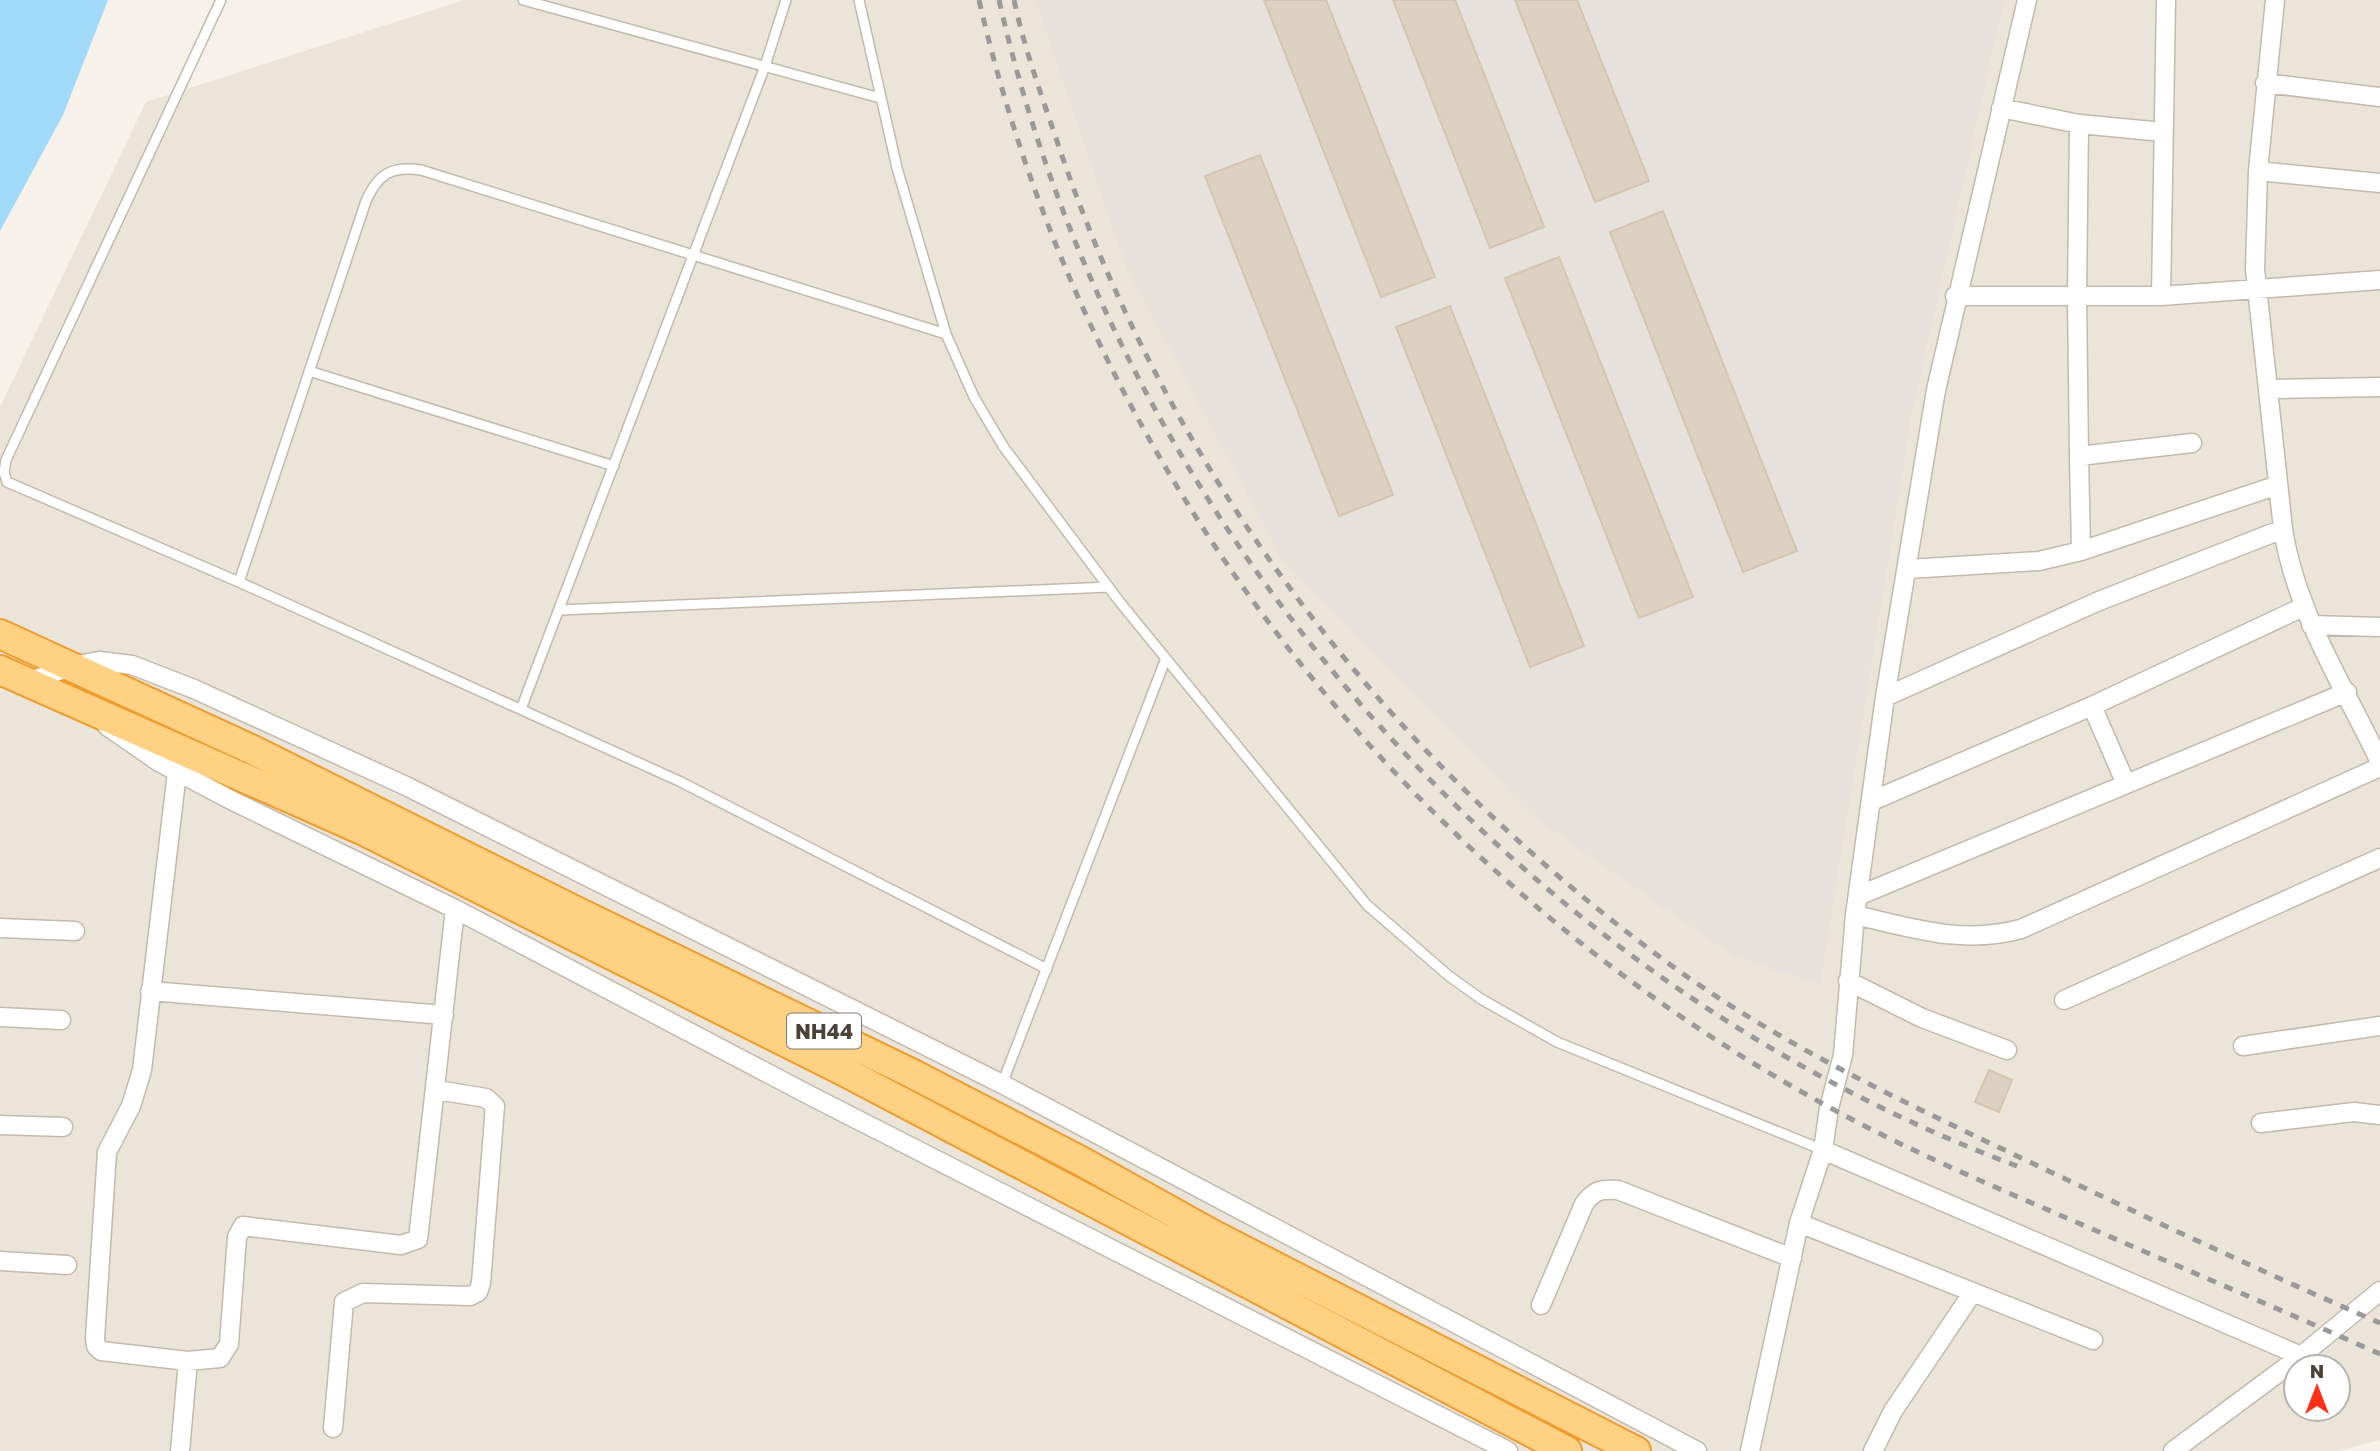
<svg xmlns="http://www.w3.org/2000/svg" width="2380" height="1451" font-family="'Golos Text',sans-serif">
	<style>
		.residential { fill: #ebe4d8; fill-rule: evenodd }
		.industrial { fill: #e6e1db }
		.water { fill: #a1d9f8 }
		.building { fill: #dcd0c1; stroke: #d5c5b0; stroke-width: 2 }
		.lines { fill: none; stroke-linecap: round; stroke-linejoin: round }
		.service-casing { stroke: #c3baab; stroke-width: 12 }
		.minor-casing { stroke: #c3baab; stroke-width: 21 }
		.trunk-casing { stroke: #ee9c2d; stroke-width: 32 }
		.service { stroke: #fff; stroke-width: 9 }
		.minor { stroke: #fff; stroke-width: 18 }
		.trunk { stroke: #ffd283; stroke-width: 28 }
		.rail { stroke: #999; stroke-width: 5; stroke-dasharray: 9 9; stroke-linecap: butt }
		.labels { text-anchor: middle; dominant-baseline: central; stroke-width: 5; stroke-linejoin: round; paint-order: stroke }
		.shield { fill: #fff; stroke: #827b73; stroke-width: 2 }
		.shield-label { font-size: 21px; font-weight: bold; fill: #4c4237 }
	</style>
	<rect width="100%" height="100%" fill="#f6f2ea"/>
	<path class="residential" d="M464 0H2380V1440L2337 1451H0V407L146 102ZM2296 1367H2338V1409H2296Z"/>
	<path class="industrial" d="M1035 0H2004L1912 413 1820 985 1733 956 1532 816 1282 559 1127 269Z"/>
	<path class="water" d="M0 0H108L63 115 0 231Z"/>
	<path class="building" d="M1264 0H1326L1435 277 1381 297Z
		M1393 0H1455L1544 227 1490 248Z
		M1515 0H1577L1649 181 1595 202Z
		M1260 155 1393 495 1339 516 1205 176Z
		M1663 211 1797 551 1743 572 1610 232Z
		M1559 257 1693 597 1639 618 1505 278Z
		M1450 306 1584 646 1530 667 1396 327Z
		M1989 1070 2012 1080 1999 1112 1975 1102Z"/>
	<g class="lines">
		<g class="service-casing">
			<path id="service" d="M221 0 6 460 4 472 7 482 239 582 679 781 1047 969
				M523 0 880 98
				M859 0 897 168 946 334 974 397 1003 446 1119 601 1367 905 1449 976 1481 999 1557 1042 1823 1150
				M309 371 614 466
				M239 582 366 201C378 174 391 166 421 170L946 334
				M559 610 1109 587
				M521 709 765 66 786 0
				M1002 1084 1166 658"/>
		</g>
		<g class="minor-casing">
			<path id="minor" d="M2275 0 2258 171 2255 269 2283 529C2296 613 2344 686 2380 762
				M2265 83 2380 97
				M2001 108 2079 124 2163 132
				M2079 124 2077 296 2079 456 2192 443
				M2258 171 2380 183
				M1955 296H2161L2380 280
				M2161 296 2166 0
				M2268 389 2380 387
				M2081 551 2278 485
				M1908 569 2039 561 2081 551 2079 456
				M2311 625 2380 627
				M28 682 72 666 99 661 132 665 194 689 406 786 1002 1084 1697 1451
				M1885 697 2099 601 2283 529
				M2092 706 2126 784
				M107 726 159 762 233 801 455 909 811 1096 1508 1451
				M177 772 142 1070 131 1106 107 1152 95 1338 96 1346 101 1351 188 1361 220 1358 229 1344 237 1237 243 1226 401 1245 418 1239 455 909
				M1872 801 2092 706 2303 607
				M1858 896 2347 692
				M1855 915C1913 928 1962 945 2021 929L2380 767
				M0 928 75 931
				M1848 981 1922 1018 2007 1050
				M150 991 444 1015
				M2064 1000 2380 858
				M0 1017 61 1020
				M2243 1046 2380 1026
				M2261 1123 2354 1112 2380 1115
				M0 1125 63 1127
				M1823 1150 2301 1356
				M1799 1223 2093 1340
				M0 1261 67 1265
				M1541 1305 1584 1204C1594 1190 1601 1189 1618 1190L1792 1258
				M333 1428 344 1302 363 1293 470 1296 478 1292 481 1283 495 1106 486 1098 437 1090
				M180 1451 188 1361
				M1750 1451 1799 1223 1823 1150 1829 1108 1843 1055 1855 915 1885 697 1936 390 2027 0
				M1873 1451 1893 1411 1973 1292
				M2173 1451 2301 1356 2380 1291"/>
		</g>
		<g class="trunk-casing">
			<path id="trunk" d="M0 634 251 749 576 911 913 1074 1081 1161 1212 1234 1636 1451
				M0 670 362 830 845 1072 1567 1451"/>
		</g>
		<use href="#service" class="service"/>
		<use href="#minor" class="minor"/>
		<use href="#trunk" class="trunk"/>
		<path class="rail" d="M979 0C1088 474 1403 874 1827 1106 1905 1149 1988 1184 2069 1219 2173 1264 2277 1308 2380 1354
			M999 0C1117 522 1516 979 2017 1166
			M1014 0C1025 52 1044 102 1061 153 1173 480 1389 759 1668 963 1776 1042 1897 1099 2017 1156 2137 1213 2258 1270 2380 1323"/>
	</g>
	<g class="labels">
		<rect class="shield" x="787" y="1013.5" width="74" height="35" rx="5"/>
		<g class="shield-label">
			<text x="824" y="1031">NH44</text>
		</g>
	</g>
	<g transform="translate(2317 1388)"><circle r="33" fill="#ffffff" stroke="#b7b3af" stroke-width="2"/>
	<path d="M0-5L12 26L0 18L-12 26Z" fill="#ff2f18"/>
	<text y="-10" font-size="19" font-weight="bold" text-anchor="middle" fill="#4c4237">N</text>
	</g>
</svg>
